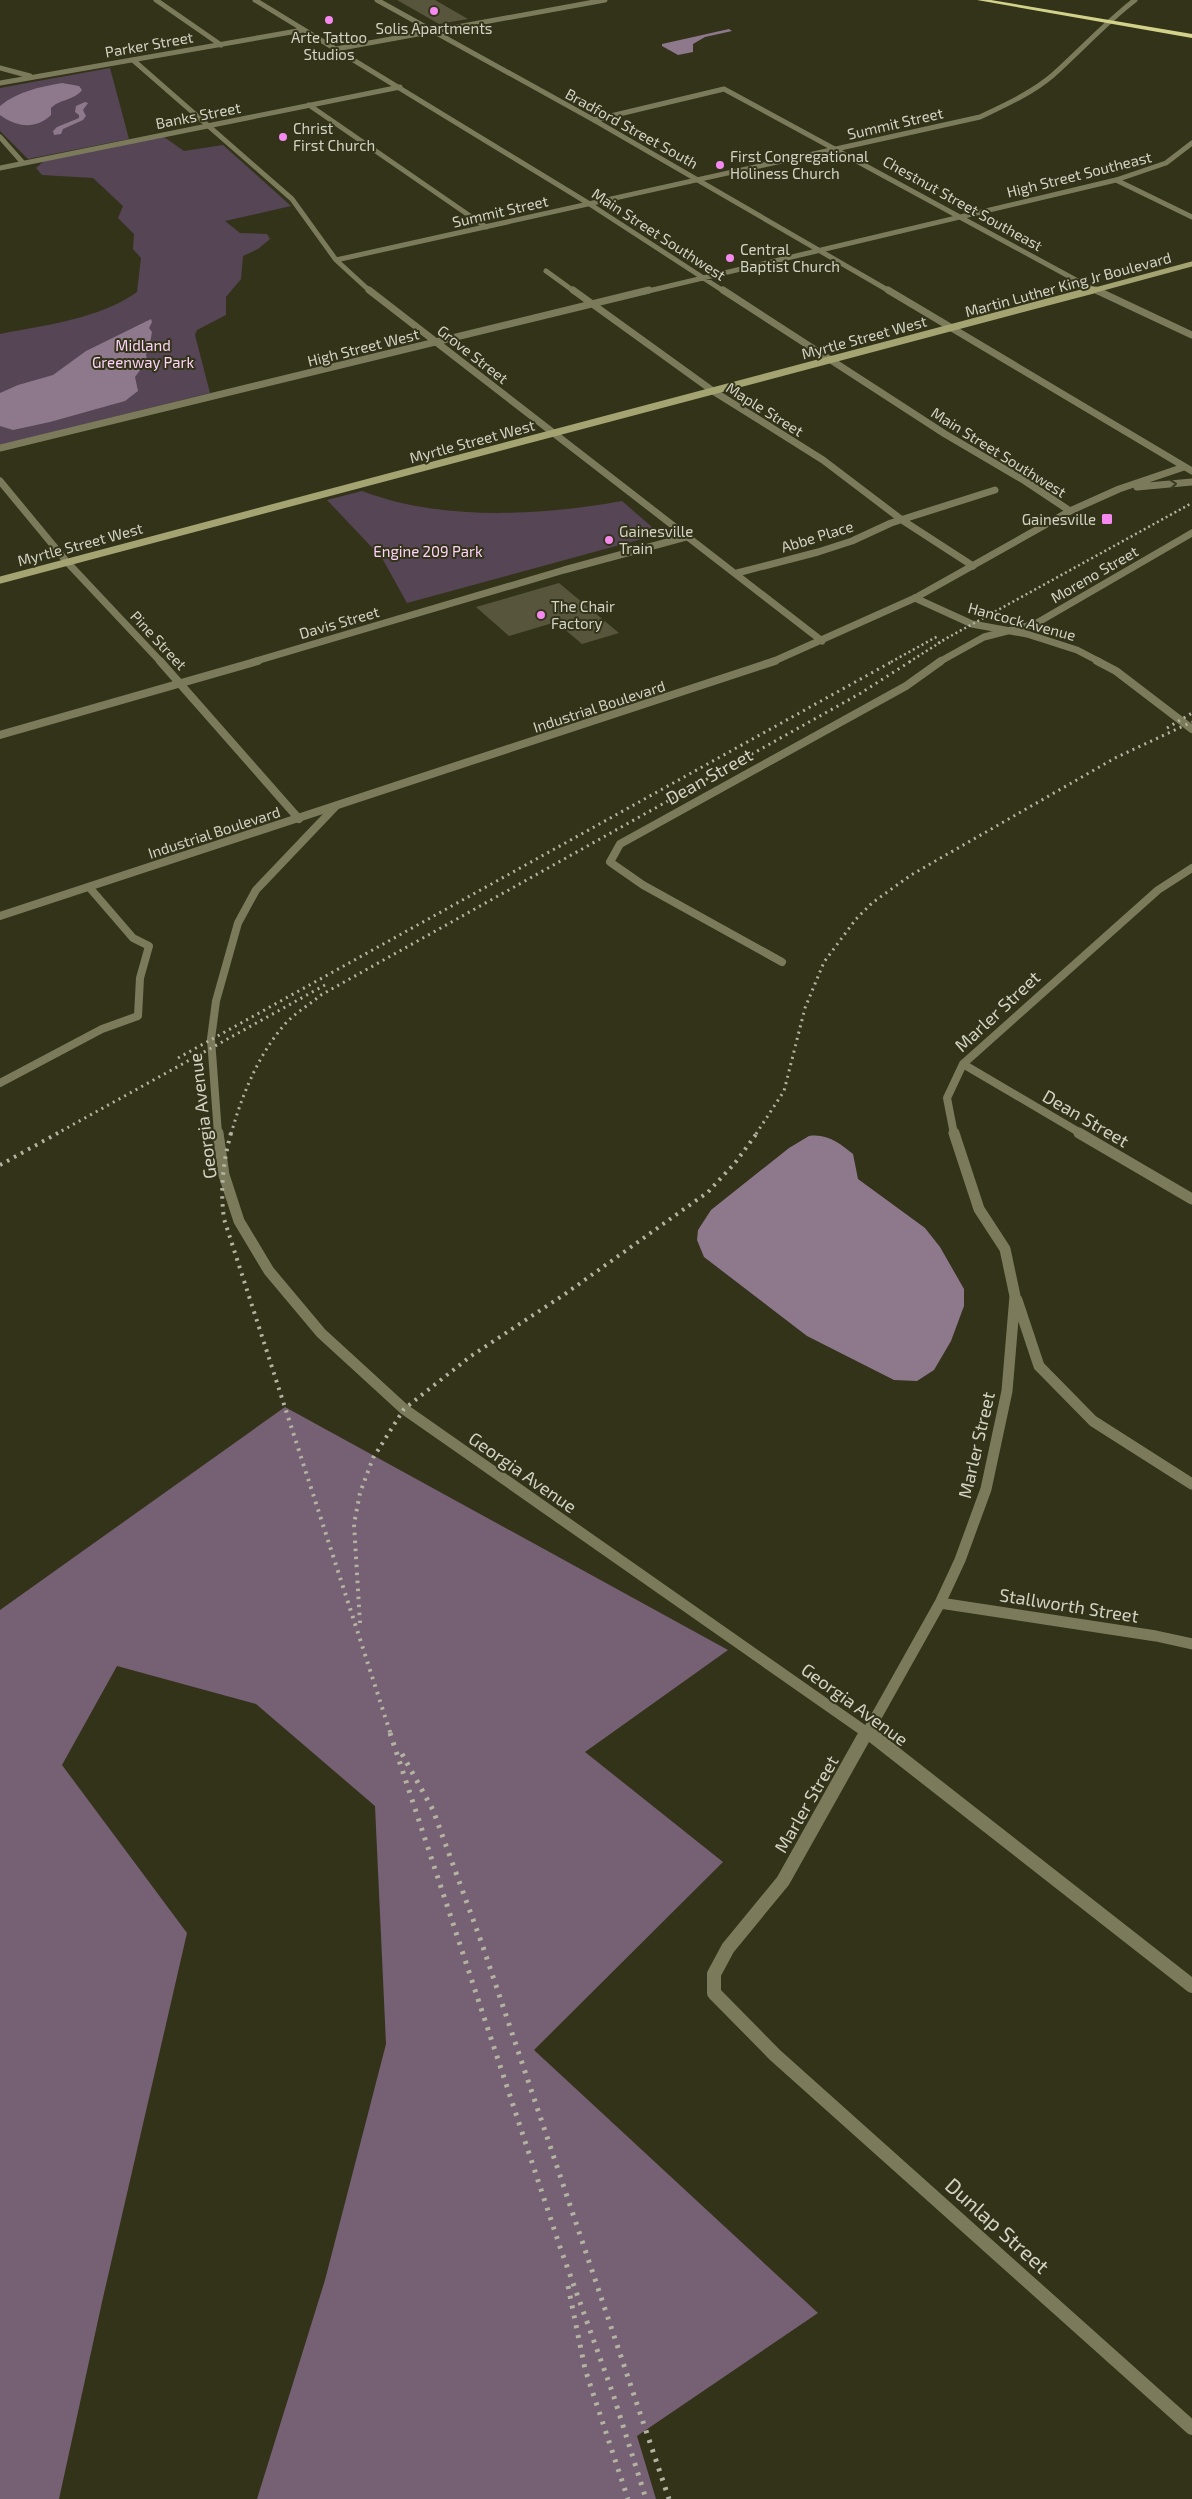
<svg xmlns="http://www.w3.org/2000/svg" width="1192" height="2499" font-family="'Exo 2',sans-serif">
	<style>
		.green { fill: #564555 }
		.forest { fill: #766074 }
		.water { fill: #8e788c }
		.building { fill: #57563d }
		.lines { fill: none; stroke-linecap: round; stroke-linejoin: round }
		.minor-far4 { stroke: #7b7b5c; stroke-width: 5 }
		.minor-far3 { stroke: #7b7b5c; stroke-width: 7 }
		.minor-far2 { stroke: #7b7b5c; stroke-width: 8 }
		.minor-far1 { stroke: #7b7b5c; stroke-width: 11 }
		.minor { stroke: #7b7b5c; stroke-width: 14 }
		.tertiary-far2 { stroke: #7b7b5c; stroke-width: 5 }
		.tertiary-far1 { stroke: #7b7b5c; stroke-width: 7 }
		.tertiary { stroke: #7b7b5c; stroke-width: 8 }
		.secondary-far1 { stroke: #a4a472; stroke-width: 5 }
		.secondary { stroke: #a4a472; stroke-width: 7 }
		.trunk { fill: #d2d28a; fill-rule: evenodd }
		.rail-far3 { stroke: #b3b3a2; stroke-width: 2.5; stroke-dasharray: 2 3; stroke-linecap: butt }
		.rail-far2 { stroke: #b3b3a2; stroke-width: 3; stroke-dasharray: 2 4.5; stroke-linecap: butt }
		.rail-far1 { stroke: #b3b3a2; stroke-width: 4; stroke-dasharray: 2.5 5.5; stroke-linecap: butt }
		.rail { stroke: #b3b3a2; stroke-width: 5; stroke-dasharray: 3 7; stroke-linecap: butt }
		.oneway { stroke: #3a3a21 }
		.poi-dot { fill: #f589ef; stroke: #33331a; stroke-width: 2 }
		.labels { text-anchor: middle; dominant-baseline: central; stroke-width: 4; stroke-linejoin: round; paint-order: stroke }
		.far-poi-label { font-size: 15px; fill: #d3d3c4; stroke: #33331a; text-anchor: start }
		.far-street-label { font-size: 15px; fill: #d3d3c4; stroke: #33331a }
		.far-park-label { font-size: 15px; fill: #fed3fa; stroke: #33331a }
		.street-label { font-size: 18px; fill: #d3d3c4; stroke: #33331a }
		.near-street-label { font-size: 21px; fill: #d3d3c4; stroke: #33331a }
	</style>
	<rect width="100%" height="100%" fill="#33331a"/>
	<path class="green" d="M110 68 129 139 28 159 0 131V88Z
		M164 137 184 151 223 145 291 206 225 221 240 233 267 234 270 239 258 249 243 256 241 279 226 297V315L197 330 195 335 210 393 0 445V334C45 325 99 319 137 292L141 258 133 249 134 234 118 218 123 206 93 178 42 175 36 168 44 161Z
		M362 491C440 521 540 516 622 501L660 534 407 603 382 558 327 500Z"/>
	<path class="forest" d="M285 1407 728 1650 585 1752 723 1862 534 2050 818 2313 637 2436 656 2499H257L325 2280 386 2044 375 1806 256 1704 117 1666 62 1765 187 1933 102 2302 59 2499H0V1610Z"/>
	<path class="water" d="M729 29 732 31 705 37 693 44V52L678 55 662 46V44Z
		M62 83 79 86 82 90C75 100 60 99 51 108V115C36 130 16 127 0 115V106C18 91 40 87 62 83Z
		M85 102 88 103 83 110 86 116 83 120 63 129 61 134 54 135 53 131 57 127 79 118V115L75 112 76 106Z
		M151 319 152 322 149 328 152 332 149 349 146 354 147 361 135 377 138 391 125 401 50 422 13 430 0 426V393L18 385 53 375 86 351Z
		M809 1136C827 1133 841 1144 853 1154L858 1179 925 1228 940 1247 964 1289V1306L951 1341 934 1370 917 1381 894 1380 807 1336 704 1257 697 1240 698 1230 711 1210 789 1148Z"/>
	<path class="building" d="M397 0H435L468 19 439 24Z
		M559 583 619 633 582 644 556 622 509 636 476 607Z"/>
	<g class="lines">
		<path class="minor-far4" d="M156 0 221 45
			M255 0 588 203 725 292
			M336 49 605 0
			M133 60 292 199 336 260 371 292
			M0 68 30 76
			M0 83 303 30
			M309 105 486 227
			M594 120 724 89 1098 292
			M0 137 23 163
			M0 168 400 87
			M1116 180 1192 217
			M336 260 980 117C1005 105 1032 93 1053 75 1081 50 1105 23 1135 0
			M546 271 575 292
			M644 292 1116 180 1166 163 1192 143"/>
		<path class="minor-far3" d="M369 290 822 641
			M573 290 713 391 823 460 902 520 973 566
			M723 290 945 434 1025 481 1070 511
			M1096 290 1192 335
			M0 448 649 290
			M0 481 67 562 161 662
			M737 573 818 552 852 541 891 523 995 490
			M915 598 972 624 1027 634 1077 650 1100 662
			M253 662 564 570 686 537
			M939 662 984 637 1035 624 1192 533"/>
		<path class="minor-far2" d="M160 661 299 819
			M1097 661 1116 671 1192 729
			M0 735 258 661
			M782 962 643 885 610 862 620 844 906 686 941 661
			M963 1064 1082 1134
			M0 1083 102 1029 138 1016 140 978 149 946 133 938 89 887
			M218 1134 211 1039 216 1001 238 923 256 890 336 806
			M954 1134 947 1098 963 1064 1158 890 1192 868"/>
		<path class="minor-far1" d="M218 1133 224 1175 239 1221 269 1271 321 1333 404 1409 870 1735
			M1079 1133 1192 1199
			M1017 1300 1039 1366 1093 1421 1192 1484
			M940 1603 1156 1636 1192 1644
			M866 1735 940 1603 960 1560 986 1489 1007 1391 1015 1296 1005 1249 979 1209 954 1133"/>
		<path class="minor" d="M866 1733 783 1881 728 1948 714 1974V1993L775 2055 1192 2428
			M869 1733 1192 1986"/>
		<path class="tertiary-far2" d="M377 0 594 120 891 292"/>
		<path class="tertiary-far1" d="M888 290 1192 471
			M1137 487 1192 482
			M772 662 915 598 1070 511 1119 489 1184 467"/>
		<path class="tertiary" d="M0 916 775 661"/>
		<path class="secondary-far1" d="M1088 292 1192 264"/>
		<path class="secondary" d="M0 580 1093 290"/>
		<path class="trunk" d="M977 0H991L1192 34V38Z"/>
		<path class="rail-far3" d="M938 643 1192 503
			M891 662 938 636
			M909 662 944 640"/>
		<path class="rail-far2" d="M1167 728 1192 713
			M178 1058 893 661
			M56 1134 325 985
			M231 1134C242 1095 258 1055 285 1024 295 1013 309 1005 321 995L861 693 911 661
			M756 1134 784 1091 805 1008 824 962 856 919 872 903 911 875 1115 758 1192 722"/>
		<path class="rail-far1" d="M231 1133C223 1162 220 1189 224 1219L391 1735
			M0 1165 58 1133
			M360 1623 354 1524 360 1493 373 1458 404 1409 471 1356 565 1294 708 1192 735 1163 757 1133"/>
		<path class="rail" d="M390 1733 560 2247 613 2394 646 2499
			M402 1754 433 1810 482 1944 669 2499
			M568 2286 585 2369 628 2499"/>
	</g>
	<defs><path id="oneway-chevron" d="M-2-3.5L2.5 0L-2 3.5" fill="none" stroke-width="1.6" stroke-linecap="round" stroke-linejoin="round" transform="scale(1.25)"/></defs>
	<use class="oneway" href="#oneway-chevron" transform="translate(1173 484) rotate(-5)"/>
	<g class="poi-dot">
		<circle cx="434" cy="11" r="5"/>
		<circle cx="329" cy="20" r="5"/>
		<circle cx="283" cy="137" r="5"/>
		<circle cx="720" cy="165" r="5"/>
		<circle cx="730" cy="258" r="5"/>
		<rect x="1101" y="513" width="12" height="12" rx="2.5"/>
		<circle cx="609" cy="540" r="5"/>
		<circle cx="541" cy="615" r="5"/>
	</g>
	<g class="labels">
		<g class="far-poi-label">
			<text x="434" y="28" text-anchor="middle">Solis Apartments</text>
			<text x="329" y="37" text-anchor="middle">Arte Tattoo<tspan x="329" dy="17">Studios</tspan></text>
			<text x="293" y="128">Christ<tspan x="293" dy="17">First Church</tspan></text>
			<text x="730" y="156">First Congregational<tspan x="730" dy="17">Holiness Church</tspan></text>
			<text x="740" y="249">Central<tspan x="740" dy="17">Baptist Church</tspan></text>
			<text x="1096" y="519" text-anchor="end">Gainesville</text>
			<text x="619" y="531">Gainesville<tspan x="619" dy="17">Train</tspan></text>
			<text x="551" y="606">The Chair<tspan x="551" dy="17">Factory</tspan></text>
		</g>
		<g class="far-street-label">
			<text transform="translate(149 44) rotate(-10)">Parker Street</text>
			<text transform="translate(198 115) rotate(-11)">Banks Street</text>
			<text transform="translate(895 123) rotate(-13)">Summit Street</text>
			<text transform="translate(632 128) rotate(29)">Bradford Street South</text>
			<text transform="translate(1079 174) rotate(-14)">High Street Southeast</text>
			<text transform="translate(963 203) rotate(29)">Chestnut Street Southeast</text>
			<text transform="translate(500 211) rotate(-13)">Summit Street</text>
			<text transform="translate(659 234) rotate(33)">Main Street Southwest</text>
			<text transform="translate(1068 284) rotate(-15)">Martin Luther King Jr Boulevard</text>
			<text transform="translate(864 337) rotate(-15)">Myrtle Street West</text>
			<text transform="translate(363 347) rotate(-14)">High Street West</text>
			<text transform="translate(473 354) rotate(38)">Grove Street</text>
			<text transform="translate(765 409) rotate(32)">Maple Street</text>
			<text transform="translate(472 441) rotate(-15)">Myrtle Street West</text>
			<text transform="translate(999 452) rotate(32)">Main Street Southwest</text>
			<text transform="translate(817 536) rotate(-17)">Abbe Place</text>
			<text transform="translate(80 544) rotate(-15)">Myrtle Street West</text>
			<text transform="translate(1094 574) rotate(-30)">Moreno Street</text>
			<text transform="translate(1022 621) rotate(15)">Hancock Avenue</text>
			<text transform="translate(339 622) rotate(-16)">Davis Street</text>
			<text transform="translate(159 640) rotate(47)">Pine Street</text>
			<text transform="translate(599 706) rotate(-18)">Industrial Boulevard</text>
			<text transform="translate(214 832) rotate(-18)">Industrial Boulevard</text>
		</g>
		<g class="far-park-label">
			<text x="143" y="345">Midland<tspan x="143" dy="17">Greenway Park</tspan></text>
			<text x="428" y="551">Engine 209 Park</text>
		</g>
		<g class="street-label">
			<text transform="translate(709 776) rotate(-29)">Dean Street</text>
			<text transform="translate(997 1011) rotate(-43)">Marler Street</text>
			<text transform="translate(202 1116) rotate(-97)">Georgia Avenue</text>
			<text transform="translate(1086 1118) rotate(30)">Dean Street</text>
			<text transform="translate(976 1445) rotate(-77)">Marler Street</text>
			<text transform="translate(523 1472) rotate(35)">Georgia Avenue</text>
			<text transform="translate(1069 1605) rotate(9)">Stallworth Street</text>
			<text transform="translate(855 1704) rotate(36)">Georgia Avenue</text>
			<text transform="translate(806 1804) rotate(-60)">Marler Street</text>
		</g>
		<g class="near-street-label">
			<text transform="translate(998 2225) rotate(42)">Dunlap Street</text>
		</g>
	</g>
</svg>
